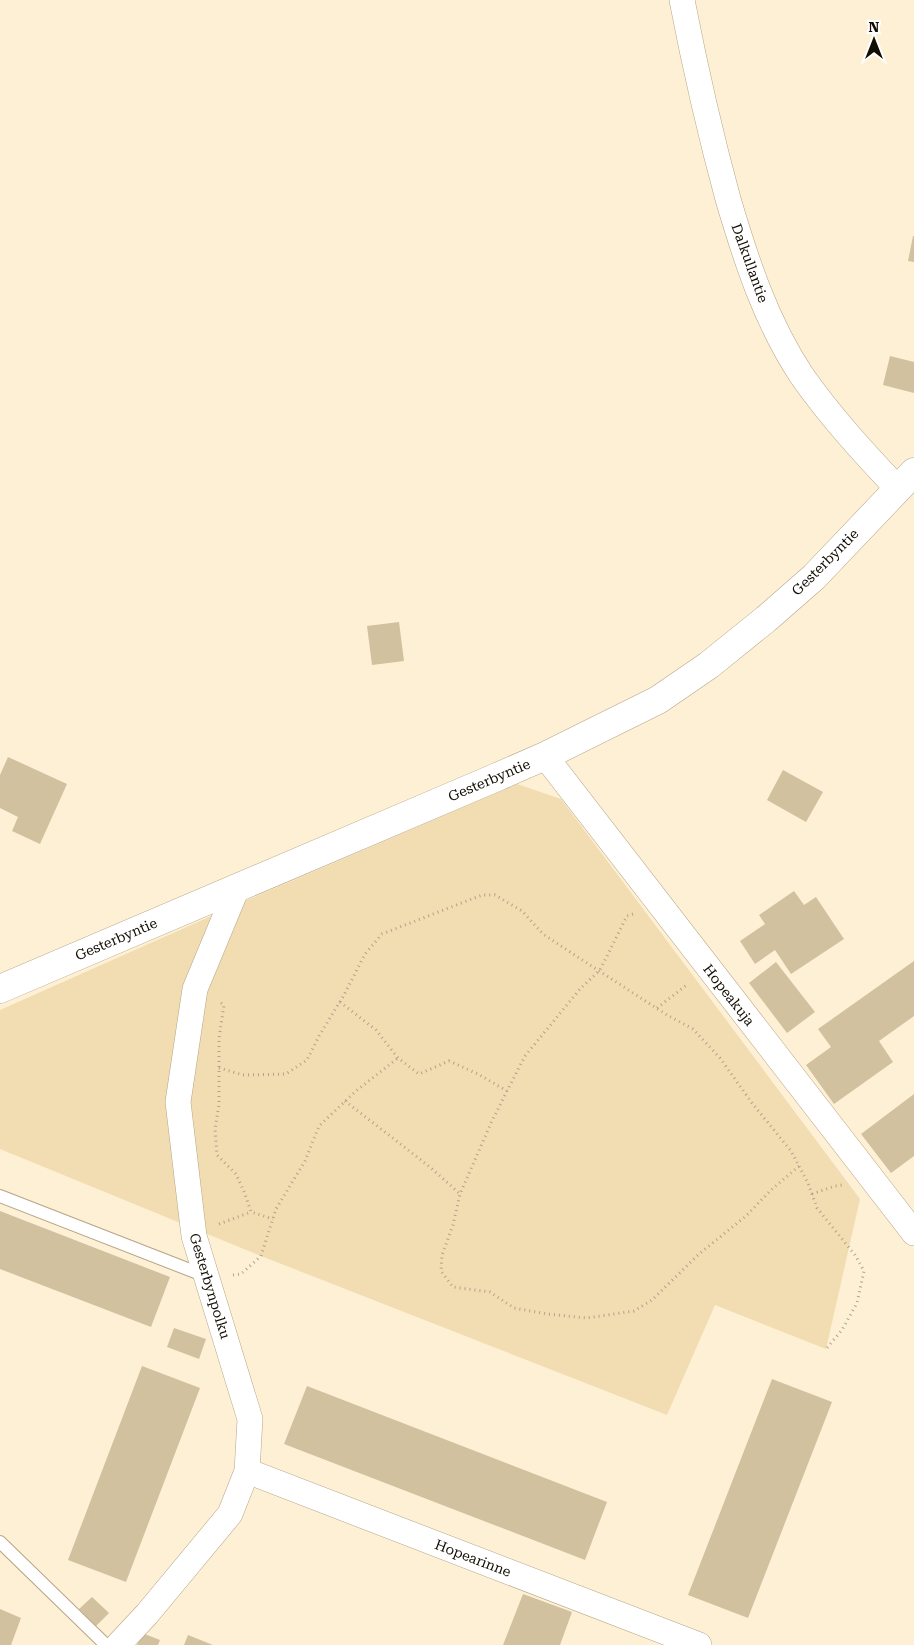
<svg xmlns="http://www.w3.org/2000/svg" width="914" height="1645" font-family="'Roboto Serif',serif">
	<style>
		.green { fill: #f2ddb2 }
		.building { fill: #d1c19f }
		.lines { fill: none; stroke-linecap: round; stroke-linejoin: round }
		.service-casing { stroke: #b5a584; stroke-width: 14 }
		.minor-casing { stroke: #b5a584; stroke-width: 26 }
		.tertiary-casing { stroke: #b5a584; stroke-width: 29 }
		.path { stroke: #aea38e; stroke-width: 3; stroke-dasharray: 1 4; stroke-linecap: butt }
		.service { stroke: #fff; stroke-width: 12 }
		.minor { stroke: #fff; stroke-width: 25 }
		.tertiary { stroke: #fff; stroke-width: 28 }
		.labels { text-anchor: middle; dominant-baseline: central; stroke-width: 4; stroke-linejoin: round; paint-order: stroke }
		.street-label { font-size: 14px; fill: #120d03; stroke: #fff }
	</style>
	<rect width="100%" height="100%" fill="#fef0d5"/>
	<path class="green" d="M517 784 561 799 860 1199 826 1349 715 1305 667 1415 261 1256 0 1149V1010L245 901Z"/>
	<path class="building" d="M913 236H914V262L908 261Z
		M890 356 914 362V393L883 385Z
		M399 622 404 661 372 665 367 626Z
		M8 757 67 784 40 844 12 831 18 817 0 808V775Z
		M783 770 823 792 806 822 767 800Z
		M794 891 804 905 816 897 844 939 791 974 775 950 755 964 740 941 765 924 759 915Z
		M914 961V1016L879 1041 893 1062 834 1104 806 1065 831 1047 818 1029Z
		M776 962 815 1012 787 1033 749 983Z
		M914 1094V1156L891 1173 861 1134Z
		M0 1211 170 1277 151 1327 0 1269Z
		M174 1328 206 1339 199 1359 167 1347Z
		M142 1366 200 1388 126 1582 68 1560Z
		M772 1379 832 1402 748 1618 688 1595Z
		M307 1386 607 1502 585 1560 284 1444Z
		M523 1594 572 1612 560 1645H503Z
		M92 1597 109 1613 96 1626 79 1609Z
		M0 1609 21 1618 11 1645H0Z
		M142 1633 160 1640 158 1645H137Z
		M188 1635 213 1645H184Z"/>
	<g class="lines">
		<g class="service-casing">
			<path id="service" d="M0 1196 208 1277
				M0 1542 106 1645"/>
		</g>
		<g class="minor-casing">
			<path id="minor" d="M682 0C695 67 710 133 728 199 746 260 766 322 802 376 830 416 863 452 897 488
				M545 756 914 1233
				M247 1471 699 1645
				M118 1645 147 1614 230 1514 247 1471 250 1419 194 1236 178 1102 195 989 237 888"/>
		</g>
		<g class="tertiary-casing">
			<path id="tertiary" d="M0 989 497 777 545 756 658 700 709 665 766 619 814 577 914 472"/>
		</g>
		<path class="path" d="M633 914 627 916 600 970 580 989 525 1056 507 1091 491 1123 460 1194 453 1225 442 1255 441 1271 453 1287 490 1292 514 1308 547 1314 587 1318 634 1311 652 1300 699 1254 746 1216 771 1190 799 1166
			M340 1002 376 1030 398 1058 419 1074 449 1061 478 1074 507 1091
			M221 1003 224 1005 219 1038V1105L215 1129 217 1155 236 1174 245 1194 251 1212 273 1219
			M657 1008 688 984
			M219 1068 243 1075 286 1074 307 1060 319 1036 344 995 365 954 382 934 482 895H495L522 911 543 934 570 952 667 1015 693 1029 720 1058 752 1103 791 1151 808 1183 817 1208 855 1255 864 1271 857 1303 842 1330 826 1349
			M345 1101 430 1167 460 1194
			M812 1194 835 1186 842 1185
			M219 1224 251 1212
			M233 1275 241 1274 261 1256 276 1209 305 1161 319 1126 356 1091 398 1058"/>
		<use href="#service" class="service"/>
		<use href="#minor" class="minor"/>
		<use href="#tertiary" class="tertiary"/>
	</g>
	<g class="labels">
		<g class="street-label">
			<text transform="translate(750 263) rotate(70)">Dalkullantie</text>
			<text transform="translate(825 562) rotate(-45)">Gesterbyntie</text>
			<text transform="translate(489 780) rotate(-23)">Gesterbyntie</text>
			<text transform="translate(116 939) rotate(-23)">Gesterbyntie</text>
			<text transform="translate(729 995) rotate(52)">Hopeakuja</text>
			<text transform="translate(210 1286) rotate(73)">Gesterbynpolku</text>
			<text transform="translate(473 1558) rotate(21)">Hopearinne</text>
		</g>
	</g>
	<g transform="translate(874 40)" stroke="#ffffff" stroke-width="4" paint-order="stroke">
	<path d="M0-4L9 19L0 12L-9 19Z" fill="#120d03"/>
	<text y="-8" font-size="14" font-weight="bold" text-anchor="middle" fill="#120d03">N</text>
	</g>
</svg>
